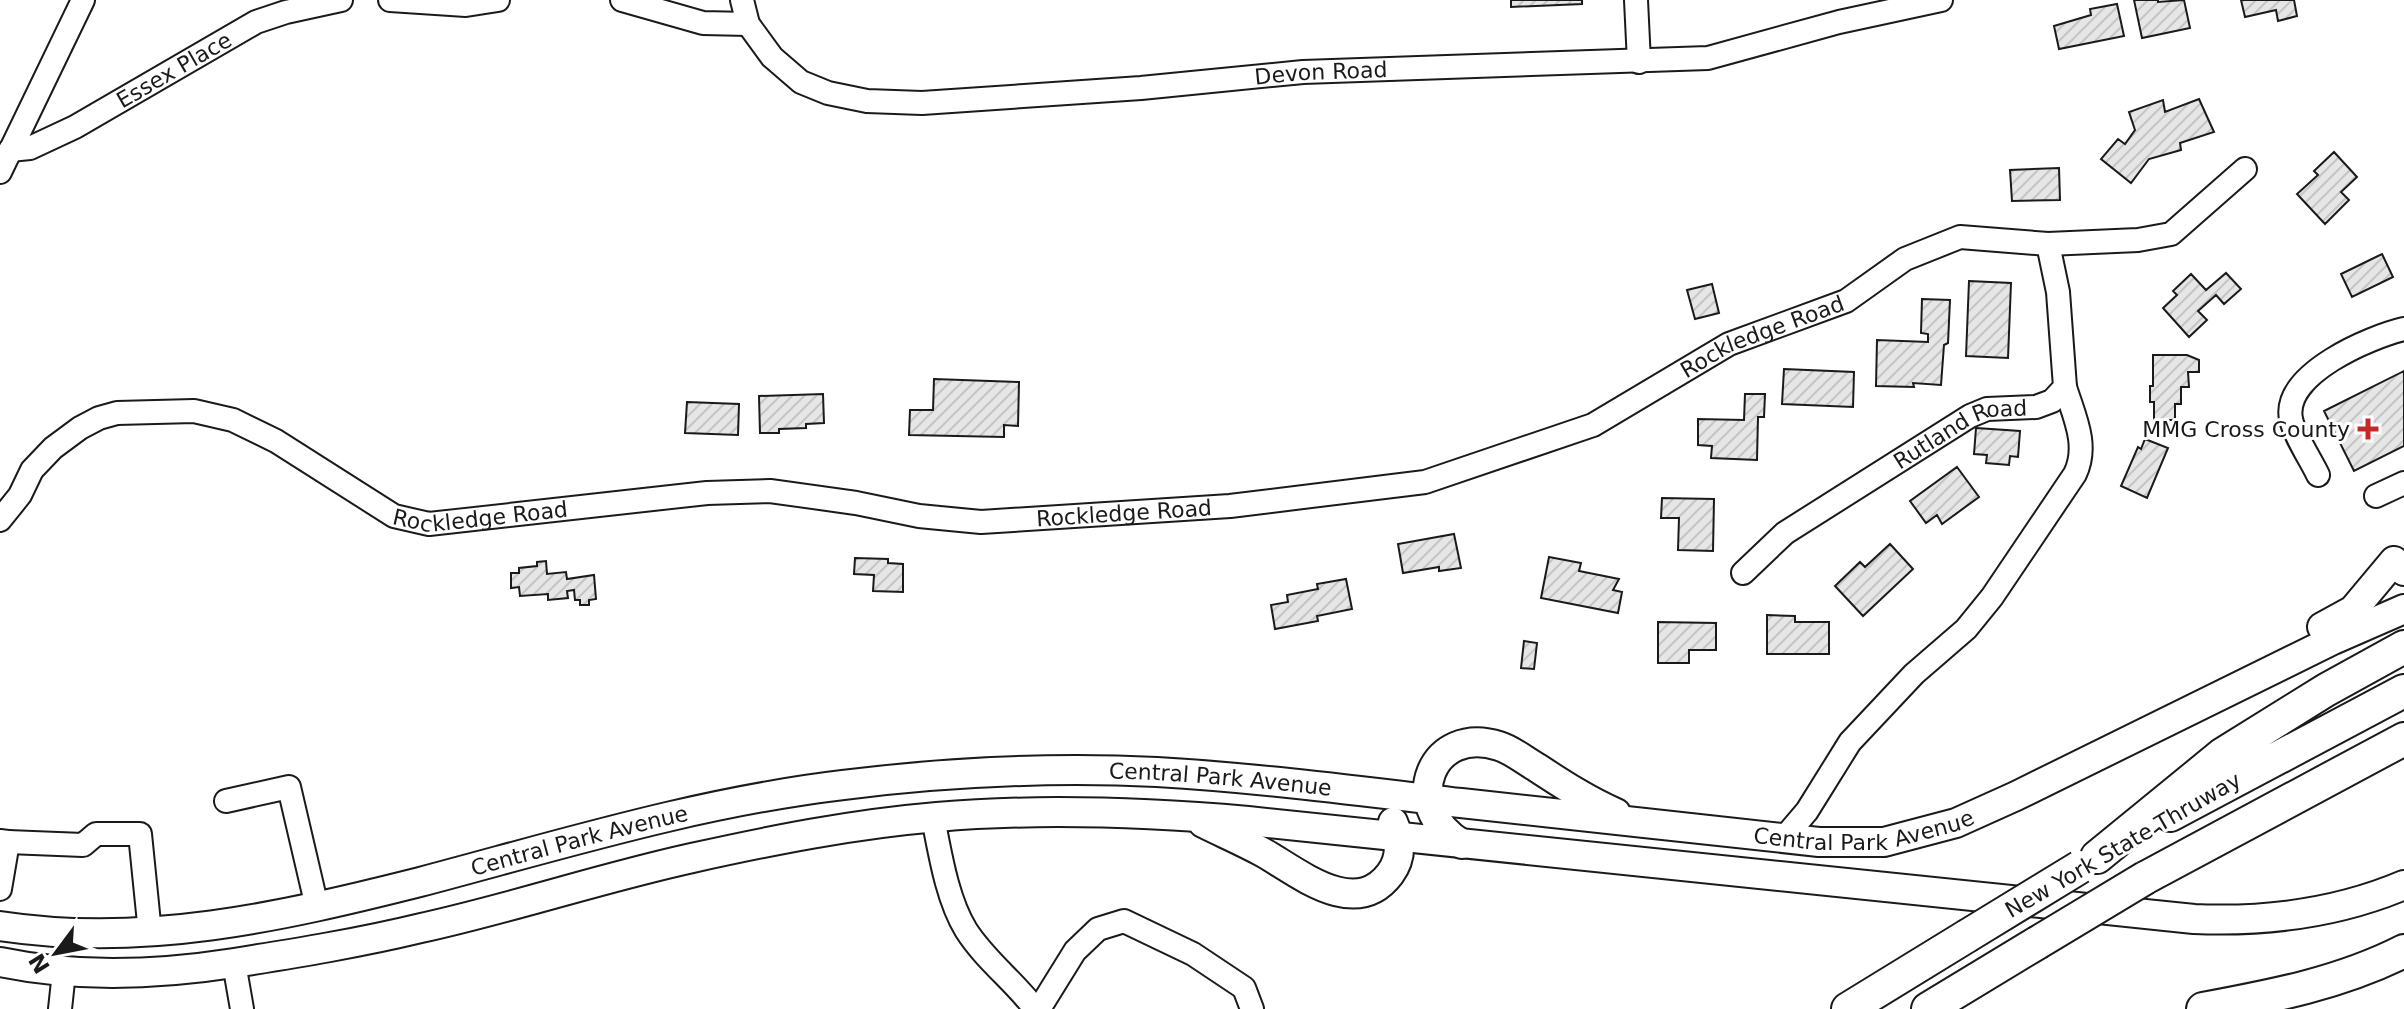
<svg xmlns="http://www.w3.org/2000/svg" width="2404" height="1009" font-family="'DejaVu Sans',sans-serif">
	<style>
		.building { fill: url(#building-hatch); stroke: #1a1a1a; stroke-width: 2 }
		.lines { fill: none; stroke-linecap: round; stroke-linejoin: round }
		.minor-casing { stroke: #1a1a1a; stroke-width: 26 }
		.major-casing { stroke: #1a1a1a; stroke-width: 32 }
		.highway-casing { stroke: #1a1a1a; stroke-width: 36 }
		.minor { stroke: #fff; stroke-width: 22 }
		.major { stroke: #fff; stroke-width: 28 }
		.highway { stroke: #fff; stroke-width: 32 }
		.highway-bridge-casing { stroke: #1a1a1a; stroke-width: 36; stroke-linecap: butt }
		.highway-bridge { stroke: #fff; stroke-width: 32 }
		.poi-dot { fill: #c62828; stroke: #fff; stroke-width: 3 }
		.labels { text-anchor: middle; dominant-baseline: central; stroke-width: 6; stroke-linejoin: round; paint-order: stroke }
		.street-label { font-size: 22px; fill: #1a1a1a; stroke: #fff }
		.poi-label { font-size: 22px; fill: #1a1a1a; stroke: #fff; text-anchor: end }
	</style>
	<defs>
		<pattern id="building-hatch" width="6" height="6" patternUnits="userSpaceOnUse" patternTransform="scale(2)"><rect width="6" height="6" fill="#e6e6e6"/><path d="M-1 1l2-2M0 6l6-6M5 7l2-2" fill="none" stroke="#c5c5c5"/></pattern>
	</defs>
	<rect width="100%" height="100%" fill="#fff"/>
	<path class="building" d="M1511 0H1582V4L1511 7Z
		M2134 0H2158V2L2184 0 2190 28 2142 38Z
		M2241 0H2294L2297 16 2278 21 2276 10 2245 17Z
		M2117 4 2124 36 2059 49 2054 26 2091 15 2090 9Z
		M2199 99 2214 132 2180 143 2181 150 2149 159 2131 183 2101 159 2118 139 2125 144 2135 130 2129 112 2163 100 2165 112Z
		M2334 152 2357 177 2341 192 2349 200 2325 224 2297 194 2318 175 2314 171Z
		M2059 168 2060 200 2012 201 2010 170Z
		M2382 254 2393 277 2352 297 2341 274Z
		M2226 273 2241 289 2224 304 2216 295 2198 311 2207 320 2189 337 2163 308 2177 295 2173 291 2191 274 2206 290Z
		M1969 281 2011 283 2008 358 1966 356Z
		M1712 284 1719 313 1695 319 1687 290Z
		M1922 299 1950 300 1948 343 1944 345 1941 385 1913 383 1914 387 1876 386 1877 340 1928 342V334L1921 333Z
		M2153 355H2187L2199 360V372H2188L2189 387H2181V404H2175V420H2154V402H2150V386H2153Z
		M1784 369 1854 372 1853 407 1782 404Z
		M2404 371V446L2354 471 2324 411Z
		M934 379 1019 382 1018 426 1004 425V437L909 435 910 410H933Z
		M823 394 824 423 806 424V428L779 429V433H760L759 396Z
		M1745 394H1765L1764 417H1758L1757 460 1711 458 1712 446 1698 445V419L1744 420Z
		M687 402 739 404 738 435 685 433Z
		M1976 428 2020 431 2018 457 2010 456 2009 465 1986 463 1987 455 1974 454Z
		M2145 439 2168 448 2147 498 2121 486 2138 447 2141 449Z
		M1957 467 1979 497 1942 524 1937 515 1926 523 1910 501Z
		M1662 498 1714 499 1713 551 1678 550 1679 518H1661Z
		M1454 534 1461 568 1439 571V567L1403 573 1398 544Z
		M1890 544 1913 569 1863 616 1835 586 1860 562 1865 567Z
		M1549 557 1581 563 1579 571 1619 579 1613 590 1622 592 1618 613 1541 598Z
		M855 558 888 559V563L903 564V592L873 591 874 575 854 574Z
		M546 561 547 574 566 572 567 579 594 575 596 599 589 600V605H580V600H575L574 590 567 591 568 598 548 600V594L520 596 519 587 511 588V573H519V568L537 566V562Z
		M1346 579 1352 609 1317 616 1318 621 1275 629 1271 605 1288 602 1287 595 1318 589 1317 584Z
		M1767 615 1795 616V622H1829V654H1767Z
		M1658 622 1716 623V650H1689V663H1658Z
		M1524 641 1537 643 1534 669 1521 668Z"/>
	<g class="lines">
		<g class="minor-casing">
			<g id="minor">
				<path d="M390 0 466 5 498 0"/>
				<path d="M622 0 703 23 748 24"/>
				<path id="s1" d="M742 0 748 24 772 57 801 82 828 93 867 101 922 103 1141 88 1303 72 1708 58 1839 22 1941 0"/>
				<path d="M1636 0 1639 62"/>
				<path id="s2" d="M10 150 30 148 75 127 256 22 286 12 341 0"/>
				<path d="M0 172 83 0"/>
				<path d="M2318 475C2311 460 2294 435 2291 419 2282 374 2370 337 2404 329"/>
				<path d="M2376 496 2404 483"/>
				<path id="s3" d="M0 520 20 495 32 470 53 448 80 428 99 418 117 413 194 411 233 420 276 441 394 516 429 524 707 493 770 491 856 503 919 516 981 522 1230 506 1425 482 1593 425 1729 344 1846 301 1905 259 1960 237 2048 244 2138 240 2171 234 2245 169"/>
				<path id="s4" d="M1743 573 1785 533 1970 416 1987 409 2036 407 2052 401 2065 387 2058 292 2048 244"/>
				<path d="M226 801 289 787 317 907"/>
				<path d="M933 818C940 853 947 899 966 930 985 960 1014 981 1035 1009"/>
				<path d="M1784 838 1807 811 1850 742 1914 674 1966 629 1992 597 2075 474C2089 445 2074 416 2065 387"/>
				<path d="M0 841 8 842 0 889"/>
				<path d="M8 842 83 845 96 834H140L150 933"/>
				<path d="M234 963 242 1009"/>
				<path d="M60 1009 64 972"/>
				<path d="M1039 1009 1075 951 1098 929 1124 921 1193 954 1244 988 1252 1009"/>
			</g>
		</g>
		<g class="major-casing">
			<g id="major">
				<path d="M2322 627 2353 610 2394 561 2404 571"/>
				<path d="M1203 823C1223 833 1244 842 1264 853 1299 873 1355 920 1390 874 1402 858 1401 840 1393 822"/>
				<path d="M1462 844C1398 805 1432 724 1499 746 1512 750 1524 760 1536 767 1562 784 1588 801 1616 813"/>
				<path id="s5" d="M0 926C144 948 281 917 420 882 560 845 699 802 843 785 947 772 1052 767 1157 772 1259 778 1360 791 1461 803 1580 816 1700 829 1819 842H1884L1956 823 2016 796 2333 640 2404 609"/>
				<path d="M0 962C76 978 157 975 234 963 297 953 359 943 421 928 512 908 601 878 692 858 773 840 854 824 937 817 1041 808 1144 812 1248 821L2194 919C2265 922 2338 913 2404 885"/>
			</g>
		</g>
		<g class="highway-casing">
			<path id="highway" d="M2170 815 2404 691
				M2097 857 2223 754 2326 690 2404 647
				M2145 878 2404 739
				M1848 1009 1967 936
				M1928 1009 2037 943
				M2203 1009C2273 996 2341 983 2404 951"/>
		</g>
		<use href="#minor" class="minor"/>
		<use href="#major" class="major"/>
		<use href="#highway" class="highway"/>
		<g class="highway-bridge-casing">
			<path id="highway-bridge" d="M1967 936 2080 867
				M2037 943 2145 878"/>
		</g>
		<use href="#highway-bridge" class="highway-bridge"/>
	</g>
	<path class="poi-dot" d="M2364 417h8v8h8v8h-8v8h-8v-8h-8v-8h8z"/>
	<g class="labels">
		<g class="street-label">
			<text stroke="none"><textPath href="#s2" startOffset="184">Essex Place</textPath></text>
			<text stroke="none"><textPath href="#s1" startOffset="628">Devon Road</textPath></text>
			<text stroke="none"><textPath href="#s3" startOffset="1876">Rockledge Road</textPath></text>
			<text stroke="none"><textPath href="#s4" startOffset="262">Rutland Road</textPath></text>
			<text stroke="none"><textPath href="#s3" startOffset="556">Rockledge Road</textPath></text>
			<text stroke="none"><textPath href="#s3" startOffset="1204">Rockledge Road</textPath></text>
			<text stroke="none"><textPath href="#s5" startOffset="1238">Central Park Avenue</textPath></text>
			<text stroke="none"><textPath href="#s5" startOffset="1886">Central Park Avenue</textPath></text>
			<text stroke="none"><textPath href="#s5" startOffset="590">Central Park Avenue</textPath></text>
			<text transform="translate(2123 845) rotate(-30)">New York State Thruway</text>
		</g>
		<g class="poi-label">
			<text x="2350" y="429">MMG Cross County</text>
		</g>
	</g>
	<g transform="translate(56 953) rotate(238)" stroke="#ffffff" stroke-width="6" paint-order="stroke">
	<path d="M0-6L14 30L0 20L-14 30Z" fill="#1a1a1a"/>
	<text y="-12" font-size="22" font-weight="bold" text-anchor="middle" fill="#1a1a1a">N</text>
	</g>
</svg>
